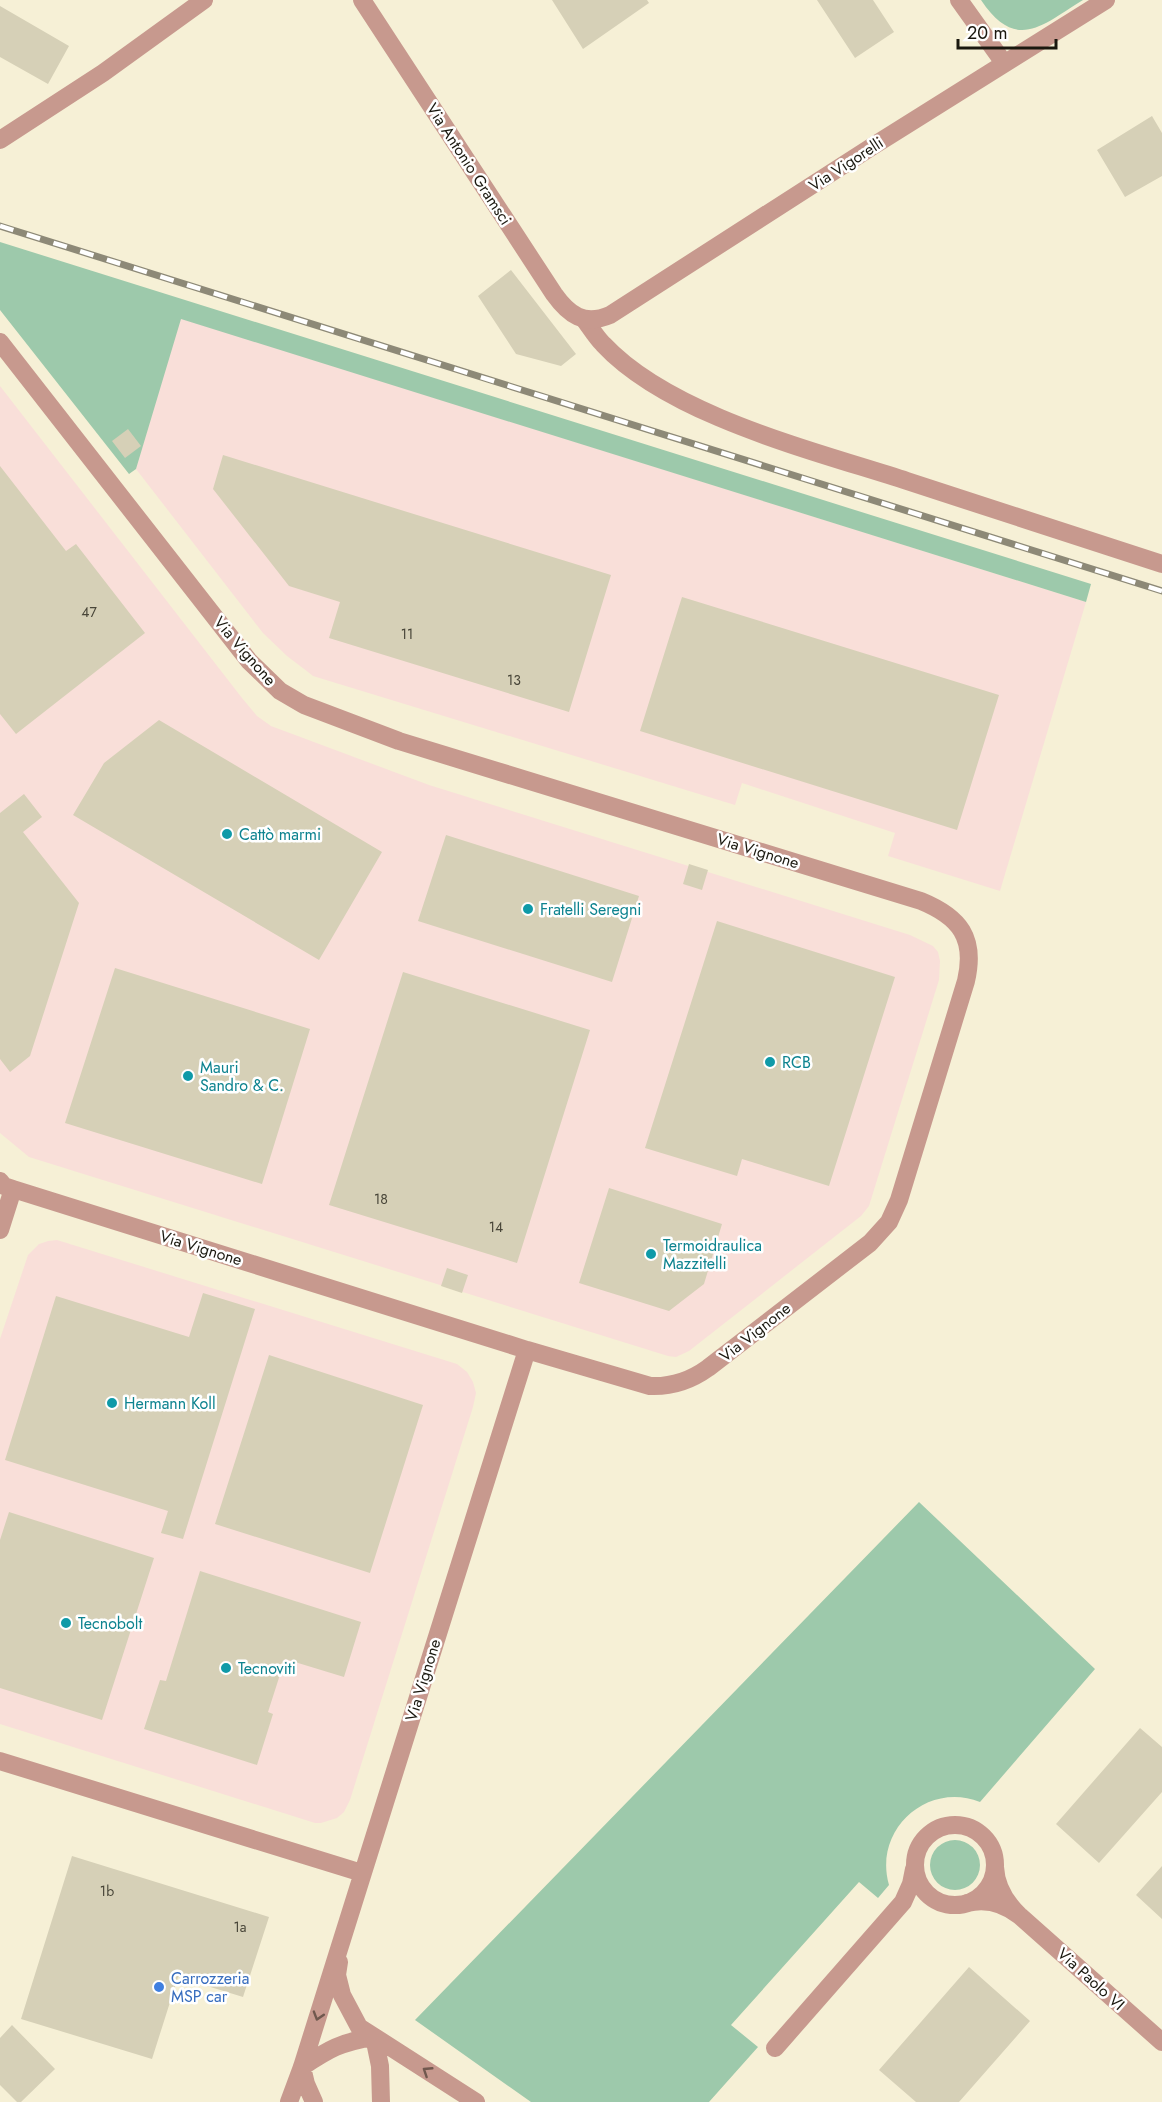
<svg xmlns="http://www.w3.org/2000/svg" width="1162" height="2102" font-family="Jost,sans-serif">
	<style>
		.industrial { fill: #f9dfd9 }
		.green { fill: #9dc9ab }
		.building { fill: #d6d0b7 }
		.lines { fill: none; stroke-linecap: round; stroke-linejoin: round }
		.lane { stroke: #c7998e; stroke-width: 18 }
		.street { stroke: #c7998e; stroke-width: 18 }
		.rail-casing { stroke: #8d8977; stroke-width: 7 }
		.rail { stroke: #fff; stroke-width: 4.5; stroke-dasharray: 14; stroke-linecap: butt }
		.oneway { stroke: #70584e }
		.culture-dot { fill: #0f9aa8; stroke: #fff; stroke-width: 2 }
		.shop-dot { fill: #3f7fe0; stroke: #fff; stroke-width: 2 }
		.labels { text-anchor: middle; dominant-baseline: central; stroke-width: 5; stroke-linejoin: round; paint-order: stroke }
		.number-label { font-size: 14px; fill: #494639 }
		.street-label { font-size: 16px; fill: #1a180f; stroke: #fff }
		.culture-label { font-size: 16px; fill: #0d838f; stroke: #fff; text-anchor: start }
		.shop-label { font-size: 16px; fill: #366cbe; stroke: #fff; text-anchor: start }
	</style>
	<rect width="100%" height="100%" fill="#f6f0d6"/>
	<path class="industrial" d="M180 318 1086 602 1000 891 888 856 895 833 742 783 735 805 313 676 308 672 287 656 263 633 136 469Z
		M0 386 242 698 257 716 271 726 429 785 910 935 933 946 938 952 940 961 939 980 869 1206 861 1216 689 1351 676 1357 668 1356 29 1157 0 1133Z
		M57 1240 457 1364 467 1372 473 1382 476 1393 473 1407 350 1800 344 1812 337 1818 321 1823H315L0 1724V1339L28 1255 39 1244 48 1241Z"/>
	<path class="green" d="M981 0H1083C1041 26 1016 52 981 0Z
		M0 242 1091 584 1086 602 181 319 136 469 129 474 0 310Z
		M919 1502 1095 1669 980 1802C927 1781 873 1830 889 1885L878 1898 859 1882 731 2025 758 2047 709 2102H531L415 2020Z
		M930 1865a25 25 0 1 1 50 0a25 25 0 1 1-50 0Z"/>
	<path class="building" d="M552 0H647L649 3 583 49Z
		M817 0H873L894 32 855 58Z
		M0 6 69 46 48 84 0 57Z
		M1152 116 1162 133V176L1125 197 1097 150Z
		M511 270 576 354 561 366 516 354 478 296Z
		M128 429 141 446 125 458 112 441Z
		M223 455 611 575 569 712 329 638 340 602 289 586 213 489Z
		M0 466 66 551 76 544 145 633 16 734 0 714Z
		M682 597 999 695 957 830 640 731Z
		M159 720 382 852 319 960 73 815 104 763Z
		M24 794 42 817 23 832 79 903 30 1056 10 1072 0 1059V813Z
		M446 835 639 896 612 982 418 921Z
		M689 864 708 870 702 890 683 884Z
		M717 921 895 977 829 1186 742 1159 737 1176 645 1148Z
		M115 968 310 1029 262 1184 65 1123Z
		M403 972 590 1030 517 1263 329 1205Z
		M609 1188 722 1224 704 1284 669 1311 579 1283Z
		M447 1268 468 1275 462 1293 441 1286Z
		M203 1293 255 1309 183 1539 161 1533 168 1511 5 1460 56 1296 189 1337Z
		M269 1355 423 1405 370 1573 215 1524Z
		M9 1512 154 1558 102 1720 0 1688V1540Z
		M200 1571 361 1622 344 1677 285 1659 268 1712 273 1714 257 1765 144 1729 160 1680 166 1681Z
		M1140 1728 1162 1747V1792L1099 1863 1056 1824Z
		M72 1856 269 1917 243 1997 178 1977 152 2059 21 2019Z
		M1162 1866V1919L1136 1895Z
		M969 1967 1030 2021 959 2102H916L879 2070Z
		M12 2025 55 2069 21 2102H17L0 2085V2038Z"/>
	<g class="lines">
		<path class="lane" d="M584 319C590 327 596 337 603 344 670 416 815 451 907 481 992 509 1077 537 1162 564"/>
		<path class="street" d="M362 0 554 294C569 315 584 326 610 315L873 146 1106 0
			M959 0 1004 63
			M0 140 103 73 204 0
			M0 342 249 661 280 691 304 705 399 741 921 901C960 917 976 938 966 981L899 1200 889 1222 870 1243 708 1368C690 1381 672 1387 650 1386L527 1350 302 2067 289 2102
			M0 1181 4 1186 13 1189 0 1230
			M13 1189 527 1350
			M0 1761 362 1873
			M915 1865a40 40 0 1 1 80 0a40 40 0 1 1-80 0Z
			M967 1903C987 1898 1005 1904 1020 1916 1006 1903 996 1886 995 1867
			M1020 1916 1162 2042
			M339 1962 337 1975 342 1995 359 2027 476 2102
			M775 2048 903 1902 911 1884 914 1869
			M314 2102 306 2084 302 2067C329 2049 341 2042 374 2037L380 2066 381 2102"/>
		<g class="rail-casing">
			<path id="rail" d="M0 226 1162 591"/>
		</g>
		<use href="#rail" class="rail"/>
	</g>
	<defs><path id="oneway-chevron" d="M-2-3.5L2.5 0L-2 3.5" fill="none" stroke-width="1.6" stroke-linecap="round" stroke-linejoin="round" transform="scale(1.5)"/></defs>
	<g class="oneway">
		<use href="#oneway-chevron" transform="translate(318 2016) rotate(107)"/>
		<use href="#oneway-chevron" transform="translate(427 2071) rotate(-147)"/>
	</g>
	<g class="culture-dot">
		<circle cx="227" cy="834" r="6"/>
		<circle cx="528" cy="909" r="6"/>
		<circle cx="770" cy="1062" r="6"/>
		<circle cx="188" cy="1076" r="6"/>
		<circle cx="651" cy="1254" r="6"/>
		<circle cx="112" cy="1403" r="6"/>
		<circle cx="66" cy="1623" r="6"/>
		<circle cx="226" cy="1668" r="6"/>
	</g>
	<circle class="shop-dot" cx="159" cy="1987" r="6"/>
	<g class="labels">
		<g class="number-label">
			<text x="89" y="612">47</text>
			<text x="407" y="634">11</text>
			<text x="514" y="680">13</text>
			<text x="381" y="1199">18</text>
			<text x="496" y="1227">14</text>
			<text x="107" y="1891">1b</text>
			<text x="240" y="1927">1a</text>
		</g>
		<g class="street-label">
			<text transform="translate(469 164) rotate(57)">Via Antonio Gramsci</text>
			<text transform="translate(846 164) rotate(-33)">Via Vigorelli</text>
			<text transform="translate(245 651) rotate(49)">Via Vignone</text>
			<text transform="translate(758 851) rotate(17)">Via Vignone</text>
			<text transform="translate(201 1248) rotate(17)">Via Vignone</text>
			<text transform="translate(755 1332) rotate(-38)">Via Vignone</text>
			<text transform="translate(423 1680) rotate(-73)">Via Vignone</text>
			<text transform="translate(1091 1979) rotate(42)">Via Paolo VI</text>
		</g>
		<g class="culture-label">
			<text x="239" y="834">Cattò marmi</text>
			<text x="540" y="909">Fratelli Seregni</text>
			<text x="782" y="1062">RCB</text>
			<text x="200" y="1067">Mauri<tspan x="200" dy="18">Sandro &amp; C.</tspan></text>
			<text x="663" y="1245">Termoidraulica<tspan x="663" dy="18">Mazzitelli</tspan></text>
			<text x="124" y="1403">Hermann Koll</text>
			<text x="78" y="1623">Tecnobolt</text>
			<text x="238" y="1668">Tecnoviti</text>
		</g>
		<g class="shop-label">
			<text x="171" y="1978">Carrozzeria<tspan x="171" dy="18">MSP car</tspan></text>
		</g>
	</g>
	<path d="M958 39v9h98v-9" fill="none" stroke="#1a180f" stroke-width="3"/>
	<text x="967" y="39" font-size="18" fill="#1a180f" stroke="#ffffff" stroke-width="4.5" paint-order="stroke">20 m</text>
</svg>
